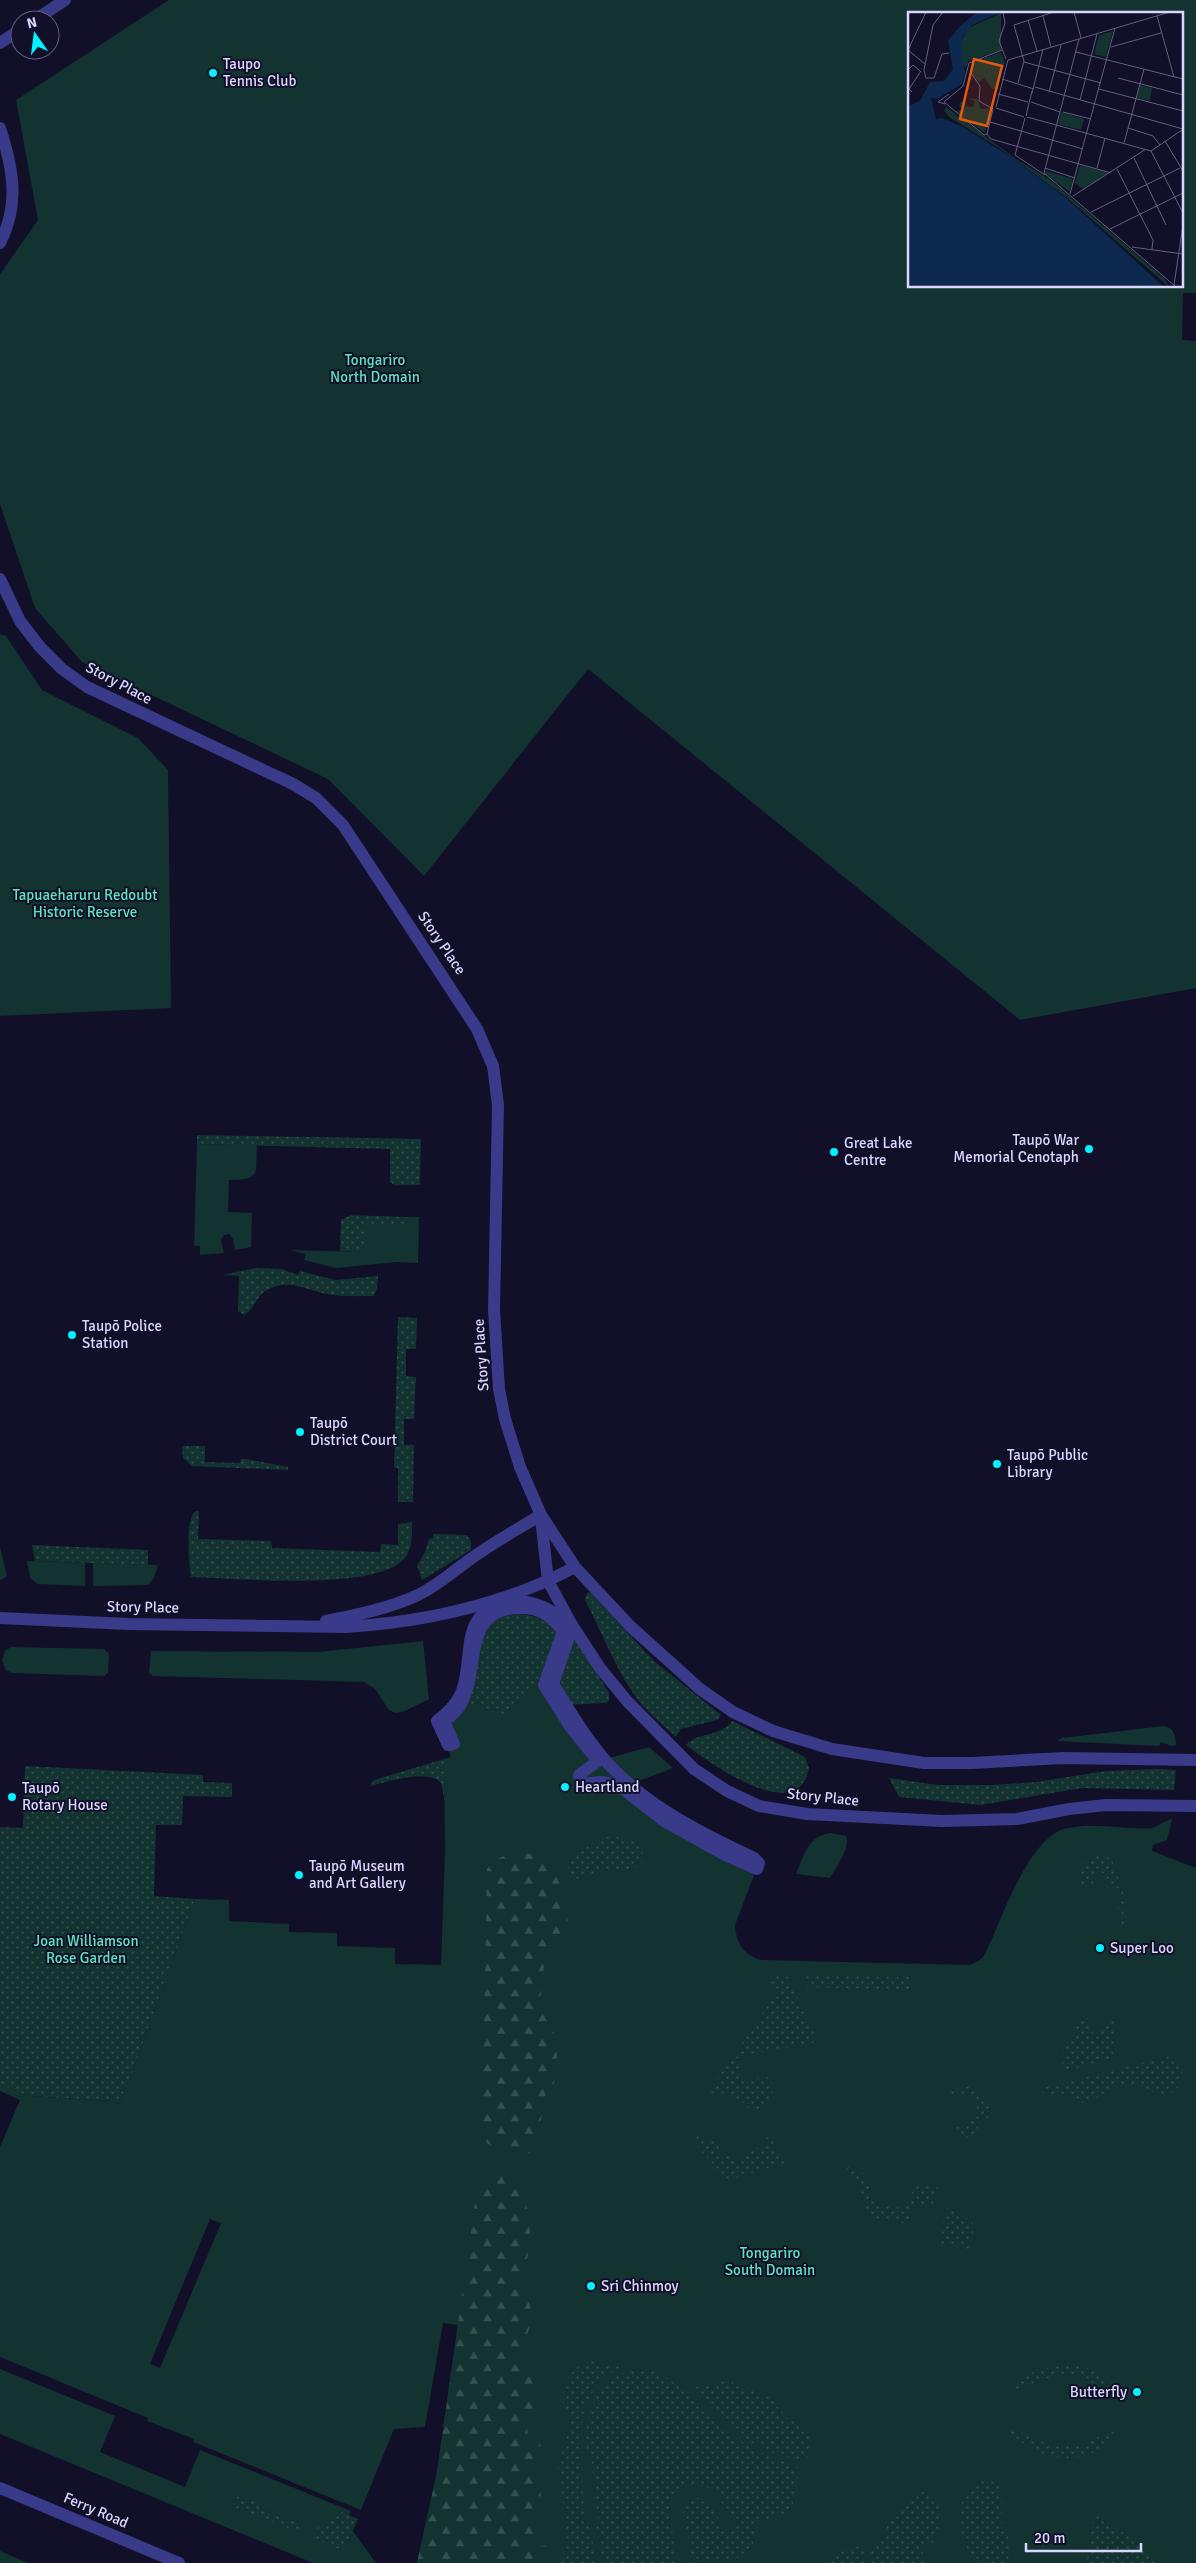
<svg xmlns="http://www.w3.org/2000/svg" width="1196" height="2563" font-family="Signika,sans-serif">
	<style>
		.green { fill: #123330; fill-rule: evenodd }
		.forest { fill: url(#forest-firs) }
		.garden { fill: url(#garden-dots) }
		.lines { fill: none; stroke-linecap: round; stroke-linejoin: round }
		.pedestrian { stroke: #393a89; stroke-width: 12 }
		.minor { stroke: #393a89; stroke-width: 12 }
		.poi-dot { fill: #03f2ff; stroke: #120f29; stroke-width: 2 }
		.labels { text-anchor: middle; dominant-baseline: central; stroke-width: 4; stroke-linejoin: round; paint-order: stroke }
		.poi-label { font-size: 15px; fill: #d9d7ff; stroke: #120f29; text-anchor: start }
		.park-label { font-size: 15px; fill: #5ee4bc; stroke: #120f29 }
		.street-label { font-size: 15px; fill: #d9d7ff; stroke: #120f29 }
		.inset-road { fill: none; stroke: #625f7f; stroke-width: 1 }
		.view { fill: #e8590c; fill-opacity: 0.15; stroke: #e8590c; stroke-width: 2.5 }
		.inset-edge { fill: none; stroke: #d9d7ff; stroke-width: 2.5 }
	</style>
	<defs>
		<pattern id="forest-firs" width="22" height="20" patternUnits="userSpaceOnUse" patternTransform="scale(1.25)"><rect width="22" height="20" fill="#123330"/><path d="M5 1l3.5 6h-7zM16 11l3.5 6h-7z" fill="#34504f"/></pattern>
		<pattern id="garden-dots" width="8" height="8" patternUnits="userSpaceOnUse" patternTransform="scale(1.25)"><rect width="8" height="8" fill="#123330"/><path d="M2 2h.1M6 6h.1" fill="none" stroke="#34504f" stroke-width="1.8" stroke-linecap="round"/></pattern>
	</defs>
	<rect width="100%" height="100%" fill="#120f29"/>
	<path class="green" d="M169 0H1196V293H1183L1182 340 1196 341V988L1020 1020 588 669 424 876 328 779 82 662 35 608 0 504V274L38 220 16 100ZM910 14H1182V286H910Z
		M0 634 6 636 42 690 138 738 168 770 171 1008 0 1016Z
		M197 1144 257 1145C255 1175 262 1179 229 1180L228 1212 252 1213 251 1247 235 1250 233 1239 229 1234 224 1235 221 1240 224 1253 200 1255V1246H194Z
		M407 1217H419L418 1263 397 1262 336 1268 304 1260 306 1254 290 1250 364 1252V1224L406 1225Z
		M0 1547 7 1576 1 1580H0Z
		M27 1561 85 1563V1586L38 1584 30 1578Z
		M93 1563 158 1565 154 1578 148 1585 93 1586Z
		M469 1640 609 1693V1701L606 1703 567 1705 605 1759 649 1747 673 1768 631 1784 758 1865 735 1925C736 1942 743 1955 761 1960L970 1965 980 1960 984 1956C1001 1923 1028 1835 1068 1828 1096 1822 1125 1830 1152 1828 1159 1827 1164 1820 1172 1819L1167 1840 1153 1845 1152 1851 1196 1868V2563H417L437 2472 458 2325 443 2323 425 2427 394 2429 361 2510 193 2442 194 2439 147 2421 148 2418 0 2357V2147L20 2100 0 2091V2084L28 2096 111 2101 119 2104 133 2071 195 1899 229 1900V1921L289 1924V1932L337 1933V1946L395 1948V1964L441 1965 445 1851 444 1759 451 1757 437 1721 455 1704ZM210 2219 221 2223 160 2368 150 2364Z
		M423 1641 429 1699 405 1711 396 1713 389 1710 375 1689 364 1682 153 1676 149 1673 151 1651 318 1652Z
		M11 1647 104 1649 109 1654 108 1673 104 1676 12 1673 6 1670 2 1660 5 1651Z
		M1164 1726C1174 1727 1176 1737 1176 1745L1171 1746 1161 1742 1159 1746 1057 1741 1062 1738Z
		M831 1833 846 1836C851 1847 836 1868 830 1878L796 1874C804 1855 809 1835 831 1833Z
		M0 2369 115 2416 100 2452 185 2487 200 2450 351 2511 349 2515 340 2511 344 2550 353 2531 376 2563H313L0 2434ZM238 2495 262 2505 261 2509 303 2524 233 2505Z
		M0 2551 28 2563H0Z"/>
	<path class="forest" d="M541 1853 548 1856C561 1889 568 1895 568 1933L555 1944 550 1961 544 1966 540 2003 549 2016 558 2047 554 2083 546 2092 541 2120 530 2153C514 2151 494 2151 482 2139L487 1869C500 1850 519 1855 541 1853Z
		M490 2171 509 2174 523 2179 530 2232 528 2255 520 2286C544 2321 523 2326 524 2357 524 2370 535 2381 536 2394 536 2409 524 2418 528 2435L538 2439 544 2453V2463L535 2466 541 2489V2501L534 2522 537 2546 553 2545 549 2563H417L437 2472 479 2175Z"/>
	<path class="garden" d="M197 1135 421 1139 420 1185H394L390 1182V1149L197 1144Z
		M351 1215 407 1217 406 1225H365L364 1252 340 1251 341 1220Z
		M256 1268 282 1269 298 1275 300 1271 335 1280 378 1276 377 1288 374 1296C359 1296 342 1297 327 1294 305 1290 289 1278 267 1290 256 1296 254 1310 244 1315L238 1311 239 1276 222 1275Z
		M398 1317 417 1318 416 1349H406V1376L416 1377 414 1419H404V1445H414L413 1502H398V1468L394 1467Z
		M182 1446H205V1462L240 1463 241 1459H246L288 1467V1470L192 1466 183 1458Z
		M196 1511H199L198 1539 271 1541 272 1548 380 1552 381 1544 398 1545V1524L412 1522C412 1534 413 1549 404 1559 374 1592 236 1578 191 1577 189 1563 185 1517 196 1511Z
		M433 1534 467 1535 471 1542V1550L422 1580 417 1566 425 1552 429 1539 433 1538Z
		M32 1545 148 1550V1565L35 1561Z
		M590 1592 654 1661 721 1715 717 1720 681 1729 676 1737C664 1726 652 1716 642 1705 617 1674 603 1634 585 1600L587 1593Z
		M515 1614C533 1614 545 1619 558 1632L541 1682 504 1716 469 1703C474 1679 473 1644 489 1624 495 1617 506 1616 515 1614Z
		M571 1631 609 1693V1701L566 1705 553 1684Z
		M732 1721 805 1757 809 1768C798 1827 711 1764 686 1745 698 1731 720 1738 732 1721Z
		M444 1759 445 1802 441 1783C428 1768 388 1782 370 1786L374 1780Z
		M25 1766 203 1775V1782L232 1783V1797L183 1796 182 1825H156L154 1896 195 1899 133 2071 119 2104 111 2101 28 2096 0 2084V1827L23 1828Z
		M1156 1769 1176 1770 1174 1790 1082 1788 980 1805 899 1797 889 1778 938 1785H993L1036 1782 1106 1771Z
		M612 1836C623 1838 637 1839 642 1851 651 1877 611 1868 599 1872 590 1874 582 1878 574 1883L568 1867C579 1850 592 1841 612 1836Z
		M1099 1854C1117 1858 1115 1868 1120 1883 1125 1897 1127 1909 1127 1925H1121L1122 1909 1118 1910 1119 1888 1107 1887V1876L1100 1871 1093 1877V1887L1081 1886 1082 1864 1091 1856Z
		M770 1974 787 1975 818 2042 738 2056 740 2080 767 2077 775 2087C770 2100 767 2111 752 2111 735 2096 731 2090 707 2094L774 1996Z
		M801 1975 909 1977V1990L806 1987Z
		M1078 2018H1089V2029L1096 2036 1103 2029 1104 2019H1115L1113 2058 1064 2071C1057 2046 1076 2039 1078 2018Z
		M1170 2056C1176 2060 1181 2065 1182 2071 1183 2076 1182 2082 1179 2086 1167 2106 1141 2082 1125 2084 1109 2087 1099 2101 1083 2103L1072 2095 1059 2094 1047 2097 1040 2089Z
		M972 2086 978 2097H984L992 2114 984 2121 982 2119 975 2135 960 2140 955 2128C994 2118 975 2085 949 2095V2090Z
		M760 2134 773 2140V2145L788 2162 728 2180 693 2142 697 2135 710 2141H717L719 2148 716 2151 718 2156 733 2155 732 2158 736 2160 742 2158 743 2155 753 2147 762 2149 764 2143Z
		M851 2165 865 2175 875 2205 902 2208 917 2185 938 2187 932 2206 915 2203 907 2224 869 2217 857 2180 845 2170Z
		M946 2208 963 2214 976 2226 970 2238 969 2249 940 2243Z
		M595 2360 607 2365 623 2366C585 2385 579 2417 582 2457H579L586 2521H589L596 2563H561L566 2538 565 2520 558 2467 571 2422C570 2416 565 2414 564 2408 558 2385 572 2364 595 2360Z
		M1066 2364C1091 2366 1106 2374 1122 2393 1118 2393 1110 2394 1107 2392 1089 2382 1088 2375 1064 2376 1039 2376 1025 2391 1005 2390L1036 2370Z
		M648 2369C680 2379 701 2409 726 2430 747 2448 771 2458 797 2466L798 2482 791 2512 764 2520 758 2524 750 2556 693 2563 682 2509C684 2503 686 2499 693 2498 711 2495 718 2519 724 2531L737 2526 713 2489C654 2469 672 2529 678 2563H603L595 2520H598L591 2456H587C582 2413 597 2368 648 2369Z
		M721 2382H732L771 2398 786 2417 807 2429 810 2437V2447L806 2462 775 2454 752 2443 689 2388Z
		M1005 2429C1026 2430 1040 2445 1063 2446 1091 2447 1099 2431 1122 2431 1087 2471 1040 2463 1005 2429Z
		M989 2479 999 2487 1002 2495V2524L1010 2541 1008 2563C1001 2563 991 2563 985 2563 955 2556 952 2492 977 2481 980 2479 986 2480 989 2479Z
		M925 2490C945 2504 941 2520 935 2541L922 2550 923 2555 930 2563H872C868 2554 869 2548 876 2540L884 2539 890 2516Z
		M238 2495 262 2504 261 2509 303 2524 300 2533 232 2506Z
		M340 2511 358 2519 344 2551 312 2538 316 2529Z
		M1098 2515 1139 2544 1155 2563H1087L1091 2526Z
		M856 2545 865 2551 864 2563H829L834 2555Z"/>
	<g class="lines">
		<path class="pedestrian" d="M520 1601C542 1603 558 1612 571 1631L553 1684C566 1704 578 1726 593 1745 632 1799 696 1831 754 1858L759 1863 757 1869 725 1855 664 1821 618 1785 601 1782 582 1784 579 1775 598 1761 571 1728 544 1685 563 1631C552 1617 540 1608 521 1608 462 1607 480 1667 462 1702 458 1711 451 1716 444 1721L454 1744 448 1745 437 1721C448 1712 459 1702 463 1688 475 1647 457 1607 520 1601Z"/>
		<path class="minor" d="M35 20 65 0
			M0 43 20 30
			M0 128C13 168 20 204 0 243
			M0 579 20 621 40 647 62 669 87 687 293 784 316 798 343 825 477 1029 493 1066 498 1105 494 1310 499 1389 505 1419 520 1467 541 1515 575 1567 630 1626 700 1689 733 1712 773 1731 832 1749 924 1763H972L1063 1758 1196 1760
			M541 1518 548 1581 572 1625 600 1668 627 1701 694 1769 727 1791 759 1806 807 1814 942 1821 1017 1819 1069 1809 1106 1805 1196 1806
			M0 1618 128 1624 346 1627C426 1622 504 1605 575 1567
			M326 1621C357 1615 390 1608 418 1595 440 1584 453 1571 472 1558 494 1542 518 1529 541 1515
			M0 2488 179 2563"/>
	</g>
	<g class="poi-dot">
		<circle cx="213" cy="73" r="5"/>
		<circle cx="1089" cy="1149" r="5"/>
		<circle cx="834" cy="1152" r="5"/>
		<circle cx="72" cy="1335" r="5"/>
		<circle cx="300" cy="1432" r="5"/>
		<circle cx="997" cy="1464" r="5"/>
		<circle cx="565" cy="1787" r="5"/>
		<circle cx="12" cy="1797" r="5"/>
		<circle cx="299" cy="1875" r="5"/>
		<circle cx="1100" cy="1948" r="5"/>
		<circle cx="591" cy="2286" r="5"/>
		<circle cx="1137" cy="2392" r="5"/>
	</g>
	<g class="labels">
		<g class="poi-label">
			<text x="223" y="64">Taupo<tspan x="223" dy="17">Tennis Club</tspan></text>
			<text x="1079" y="1140" text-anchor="end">Taupō War<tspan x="1079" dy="17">Memorial Cenotaph</tspan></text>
			<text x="844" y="1143">Great Lake<tspan x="844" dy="17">Centre</tspan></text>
			<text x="82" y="1326">Taupō Police<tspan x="82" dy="17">Station</tspan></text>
			<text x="310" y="1423">Taupō<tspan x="310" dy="17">District Court</tspan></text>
			<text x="1007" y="1455">Taupō Public<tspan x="1007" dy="17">Library</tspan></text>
			<text x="575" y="1787">Heartland</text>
			<text x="22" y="1788">Taupō<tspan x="22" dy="17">Rotary House</tspan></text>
			<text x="309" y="1866">Taupō Museum<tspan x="309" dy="17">and Art Gallery</tspan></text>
			<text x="1110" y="1948">Super Loo</text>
			<text x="601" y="2286">Sri Chinmoy</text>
			<text x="1127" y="2392" text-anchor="end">Butterfly</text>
		</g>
		<g class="park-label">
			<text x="375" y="360">Tongariro<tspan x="375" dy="17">North Domain</tspan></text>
			<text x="85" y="895">Tapuaeharuru Redoubt<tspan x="85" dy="17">Historic Reserve</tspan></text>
			<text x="86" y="1941">Joan Williamson<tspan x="86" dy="17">Rose Garden</tspan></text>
			<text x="770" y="2253">Tongariro<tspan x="770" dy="17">South Domain</tspan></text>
		</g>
		<g class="street-label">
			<text transform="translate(119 683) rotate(28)">Story Place</text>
			<text transform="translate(442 943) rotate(56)">Story Place</text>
			<text transform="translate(481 1355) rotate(-94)">Story Place</text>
			<text transform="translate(143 1607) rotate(1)">Story Place</text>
			<text transform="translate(823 1797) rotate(6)">Story Place</text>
			<text transform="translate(96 2510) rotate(23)">Ferry Road</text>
		</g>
	</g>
	<g transform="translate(908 12)">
		<rect width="275" height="275" fill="#120f29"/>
		<path d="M93 1V38L61 49 58 55 55 54 52 32 60 16ZM205 19 198 45 186 42 191 23ZM93 40 97 51 89 77H84L76 66 71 70 65 63 63 55 66 50ZM232 73 244 76 242 89 229 86ZM60 86 69 87 73 97 83 96 77 121 48 100 55 96 51 95 53 89 58 91 57 94 65 95 67 89ZM38 95 108 147 141 167 257 267 261 275 159 186 91 136 41 105 36 99ZM153 100 176 107 173 118 150 112ZM172 153 200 161 175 177 167 171ZM138 159 165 167 162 180 137 162Z" fill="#123330"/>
		<path d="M69 0H93L64 13 55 24 53 32 57 61 54 72 29 87 23 86 28 107 34 106 53 114 103 145 159 187 256 275H0V94L12 89 22 70 36 69 45 57 40 29 52 14Z" fill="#0d294f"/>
		<path class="inset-road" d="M35 0 25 13 16 58 18 66H26L34 42 41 41M95 0 97 11 91 29 98 47M166 0 173 26M135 4 143 35M249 4 266 65M120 8 129 39M171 27 136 161 268 275M203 35 253 21M168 40 275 67M100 48 262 0M65 49 63 61 72 74 71 89 85 97M116 50 193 71M17 52 0 38 18 0M0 58 5 53 12 59M210 66 275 83M94 67 126 77M110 71 116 49 106 13 146 0M127 75 275 117M191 77 275 99M4 80 1 77 13 59M141 80 153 33M124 81 135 37M90 82 120 90M172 88 189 22M123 90 152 100M37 92 30 90 41 82M88 95 100 48M88 96 116 105M155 100 183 107M118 104 124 79M119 105 243 139M117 106 107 143 137 163M82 110 175 137M220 116 245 124 252 133M79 122 76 123 36 90 55 74 61 51 94 38M79 122 83 127 203 161M79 122 85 97M257 129 275 159M216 131 236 57M243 139 275 201M243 139 274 118M226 146 258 213M137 156 167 166M189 156 197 126M209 157 245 228 244 237M162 182 207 16M165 184 238 137M183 200 272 156M202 217 275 181M224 235 275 242M266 273 275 213"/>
		<path class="view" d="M66 47 94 54 79 114 52 107Z"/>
		<rect width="275" height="275" class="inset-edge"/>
	</g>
	<g transform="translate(35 35) rotate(346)"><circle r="24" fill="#120f29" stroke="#625f7f"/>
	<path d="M0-4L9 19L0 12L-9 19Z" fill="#03f2ff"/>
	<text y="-8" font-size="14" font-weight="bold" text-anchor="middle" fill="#d9d7ff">N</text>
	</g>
	<path d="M1026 2543v8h115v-8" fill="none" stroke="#d9d7ff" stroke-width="2.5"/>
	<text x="1034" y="2543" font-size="15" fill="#d9d7ff" stroke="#120f29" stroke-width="4" paint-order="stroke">20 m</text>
</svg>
